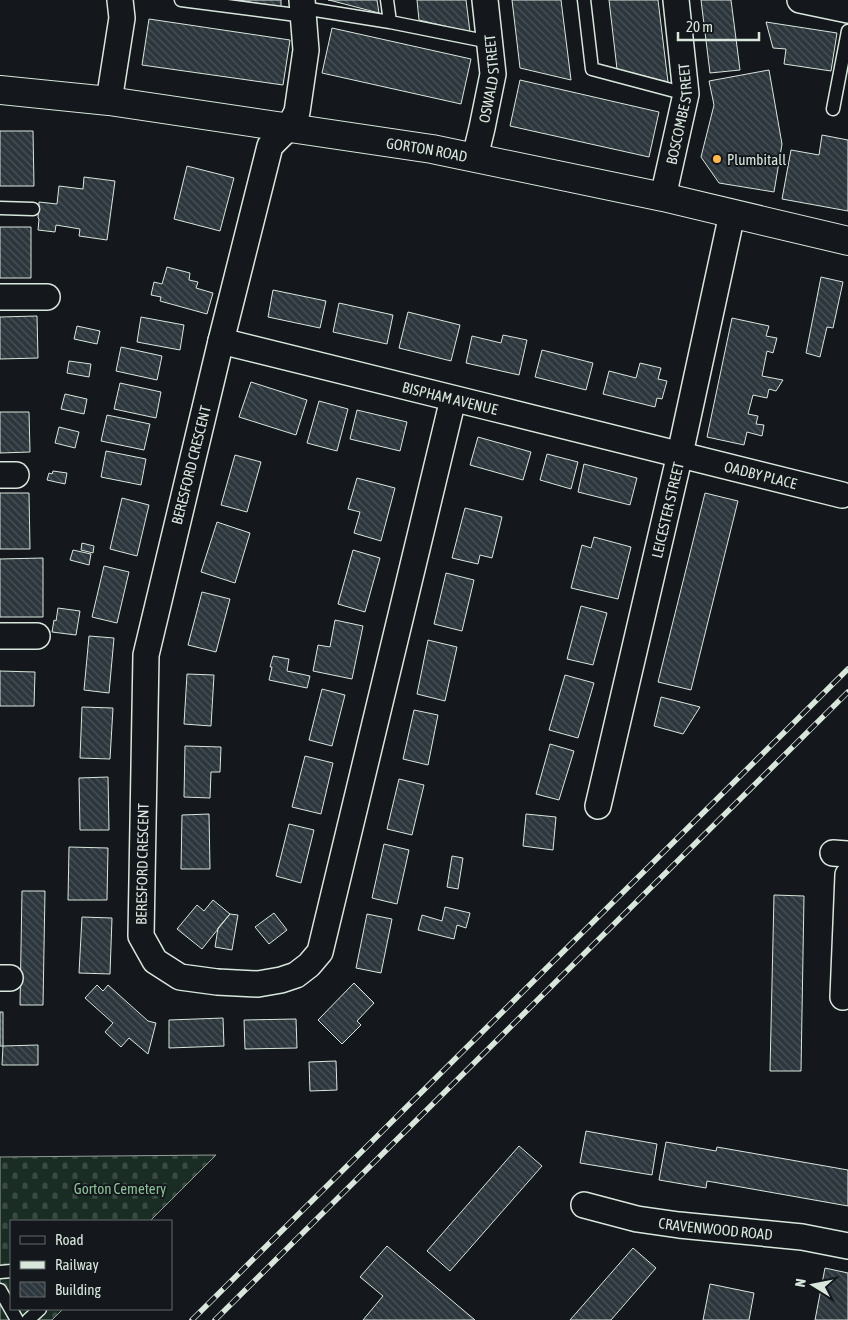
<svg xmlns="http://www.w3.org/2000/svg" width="848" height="1320" font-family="'Asap Condensed',sans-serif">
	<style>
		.cemetery { fill: url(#cemetery-stones); stroke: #939e99 }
		.building { fill: url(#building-back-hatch); stroke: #d8e6dc }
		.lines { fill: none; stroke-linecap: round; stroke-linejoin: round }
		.lane-casing { stroke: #d8e6dc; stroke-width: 15 }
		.street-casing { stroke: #d8e6dc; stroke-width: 28 }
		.secondary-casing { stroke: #d8e6dc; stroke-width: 30 }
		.lane { stroke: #14181c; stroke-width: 12 }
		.street { stroke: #14181c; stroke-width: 25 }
		.secondary { stroke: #14181c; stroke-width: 28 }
		.rail-casing { stroke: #d8e6dc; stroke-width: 5.5 }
		.rail { stroke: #14181c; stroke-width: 4; stroke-dasharray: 11; stroke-linecap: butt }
		.poi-dot { fill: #ffb74d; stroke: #14181c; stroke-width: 2 }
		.labels { text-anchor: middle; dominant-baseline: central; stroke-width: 4; stroke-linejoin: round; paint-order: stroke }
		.street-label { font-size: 15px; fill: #d8e6dc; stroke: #14181c }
		.poi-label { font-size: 15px; fill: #d8e6dc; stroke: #14181c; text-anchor: start }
		.park-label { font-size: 15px; fill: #8ac095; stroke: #14181c }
	</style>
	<defs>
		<pattern id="cemetery-stones" width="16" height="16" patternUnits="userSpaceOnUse" patternTransform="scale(1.25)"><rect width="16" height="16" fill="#1a2d24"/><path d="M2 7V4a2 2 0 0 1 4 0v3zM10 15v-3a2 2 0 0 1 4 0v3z" fill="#3b4b43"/></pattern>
		<pattern id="building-back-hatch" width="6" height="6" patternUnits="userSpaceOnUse" patternTransform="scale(1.25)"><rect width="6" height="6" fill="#2c363c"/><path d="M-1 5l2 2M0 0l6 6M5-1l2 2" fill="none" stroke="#4a5358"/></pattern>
	</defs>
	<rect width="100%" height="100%" fill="#14181c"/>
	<path class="cemetery" d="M216 1155 150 1221H11V1309H63L52 1320H0V1157Z"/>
	<path class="building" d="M239 0H281V8Z
		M328 0H377L379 13 329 0Z
		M417 0H466L470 32 419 20Z
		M512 0H561L571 80 520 68Z
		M609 0H658L668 82 617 69Z
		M701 0H731L740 70 710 73Z
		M149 19 290 40 283 85 142 65Z
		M766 22 837 33 831 71 784 64 786 49 773 48Z
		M332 28 471 59 461 104 322 73Z
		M769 70 782 144 774 192 719 183 701 157 714 105 709 81Z
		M520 80 659 112 649 157 510 126Z
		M0 131H33L34 186H0Z
		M822 135 848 140V211L782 199 791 150 819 155Z
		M187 166 234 178 220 231 174 219Z
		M84 177 115 181 107 240 79 236 80 229 56 225 55 232 38 230 39 219 38 218 39 202 57 204 59 186 83 189Z
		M0 227H31V278H0Z
		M167 267 190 273 189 280 198 282 196 288 213 293 207 314 160 301 161 297 151 295 154 282 162 284Z
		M821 277 843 282 833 328 827 327 820 357 806 353Z
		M273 290 326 301 320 328 268 317Z
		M339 303 393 315 387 344 333 332Z
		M408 312 460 325 451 361 399 348Z
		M37 316 38 358 0 359V317Z
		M141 317 184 325 180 350 137 342Z
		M732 318 769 326 766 336 777 338 773 353 767 351 762 376 783 380 776 391 769 389 767 398 753 395 748 414 758 416 756 424 764 425 762 436 747 432 744 445 707 437Z
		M77 326 100 331 97 344 74 339Z
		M503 335 527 340 519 375 466 363 472 336 501 343Z
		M121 347 162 356 157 380 116 371Z
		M542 350 593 363 586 390 535 377Z
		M69 361 91 364 89 377 67 373Z
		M640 363 661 368 658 379 667 381 662 399 657 398 655 407 603 394 609 371 636 378Z
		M251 382 307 400 296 435 239 417Z
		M120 383 161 392 156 418 114 409Z
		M65 394 87 399 84 414 61 409Z
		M319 401 348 409 337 451 307 443Z
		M357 410 407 422 400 451 350 439Z
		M0 412H29L30 452 0 453Z
		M107 415 150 424 144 450 101 441Z
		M59 427 79 432 75 448 55 443Z
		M478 437 531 452 523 480 470 465Z
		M106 451 146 459 141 485 101 477Z
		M547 454 578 462 571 489 540 480Z
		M235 455 261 462 247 512 221 505Z
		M584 464 637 478 630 505 578 492Z
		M53 471 67 473 65 484 47 480 49 473 52 474Z
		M357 478 395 488 381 541 354 533 360 512 348 509Z
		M0 493H29L30 549H0Z
		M705 493 738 501 691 690 658 682Z
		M122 498 149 505 137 556 110 549Z
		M465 508 502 517 492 558 480 555 478 564 452 558Z
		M217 522 250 533 235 583 201 572Z
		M594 537 631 547 618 599 571 588 582 545 591 548Z
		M82 543 94 546 93 553 81 550Z
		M73 550 91 554 89 565 70 560Z
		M353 550 380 558 365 612 338 604Z
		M43 558V617H0V559Z
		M104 566 129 572 117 623 92 617Z
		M446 573 474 580 462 631 434 624Z
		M202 592 230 599 216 652 188 645Z
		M581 606 607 613 593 665 567 659Z
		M58 608 80 611 76 635 52 632 54 620 56 621Z
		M335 620 363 626 352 679 313 671 318 645 330 647Z
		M89 636 114 638 109 693 84 690Z
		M428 640 457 647 445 701 417 694Z
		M273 656 289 659 287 671 310 676 307 688 269 680 272 667H270Z
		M0 671 35 672 34 706H0Z
		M187 674 214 675 211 726 184 724Z
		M565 675 594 683 578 738 549 730Z
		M322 689 345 695 332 746 309 740Z
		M661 697 700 707 683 734 654 726Z
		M82 707 113 708 110 759 80 758Z
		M414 710 438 715 428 765 403 759Z
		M550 744 574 751 559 800 536 794Z
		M185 746 221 747 220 772H211L210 798 184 797Z
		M305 756 333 763 321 814 292 807Z
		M108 777 109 830H80L79 778Z
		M399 779 424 785 412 835 387 829Z
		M209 814 210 869H181L182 815Z
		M526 814 556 817 553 850 523 846Z
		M289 824 314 830 301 883 276 876Z
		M384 844 409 850 397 904 372 898Z
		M69 847 108 848 107 900H68Z
		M452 856 463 858 458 889 447 887Z
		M22 891H45L43 1005H20Z
		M774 895 804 896 801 1071H770Z
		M213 900 230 914 202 949 177 929 197 905 204 911Z
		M445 907 470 913 466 928 457 925 454 939 418 930 422 915 442 921Z
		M274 913 287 930 269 944 255 927Z
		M230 914 238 915 232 950 215 947 218 928Z
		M367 914 392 919 381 973 356 968Z
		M82 917 112 918 110 974 79 973Z
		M354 983 374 1003 357 1021 361 1025 342 1044 318 1020Z
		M97 985 103 991 108 985 148 1021 156 1023 148 1054 129 1038 121 1047 105 1032 113 1023 85 998Z
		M0 1012H3V1046H0Z
		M223 1018 224 1046 169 1048V1020Z
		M296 1019 297 1048 245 1049 244 1020Z
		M38 1045V1065H2L3 1046Z
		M336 1061 337 1090 310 1091 309 1062Z
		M586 1131 657 1144 652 1175 580 1163Z
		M666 1142 716 1151 717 1147 848 1170V1206L707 1181 706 1188 659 1180Z
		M519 1146 542 1166 450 1271 427 1251Z
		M387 1246 475 1320H363L383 1296 360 1277Z
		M633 1248 656 1268 611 1320H570Z
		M825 1268 848 1273V1320H815Z
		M710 1284 754 1293 749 1320H703Z"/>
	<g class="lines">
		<g class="lane-casing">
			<path id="lane" d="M181 0 304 16
				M387 0 390 22
				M584 0 592 69 686 94
				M303 8 390 22 490 42
				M833 109 848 31
				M0 208 33 209
				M0 1272 11 1271
				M0 1290 17 1320
				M28 1320 40 1309"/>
		</g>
		<g class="street-casing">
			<g id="street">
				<path d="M302 0 306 50 297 112 289 127 270 146 221 341 146 655 141 936 155 961 180 977 217 982 258 984 281 980 296 975 309 965 320 952 453 399"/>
				<path d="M800 0 848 10"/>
				<path d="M109 101 122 18 120 0"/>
				<path id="s1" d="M475 157 482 128 493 74 485 0"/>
				<path id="s2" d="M663 197 686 94 676 0"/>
				<path d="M0 297H47"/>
				<path id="s3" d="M221 341C428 393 635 442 842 495"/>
				<path d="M0 475H16"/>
				<path d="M0 636H37"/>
				<path id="s4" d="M598 806 680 454 732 214"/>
				<path d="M833 853 848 854"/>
				<path d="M0 978H10"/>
				<path d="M843 997 848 875"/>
				<path id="s5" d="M584 1205 637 1219 679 1225 802 1237 848 1246"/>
			</g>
		</g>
		<g class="secondary-casing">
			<g id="secondary">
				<path id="s6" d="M0 90 109 101 432 149 663 197 848 241"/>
			</g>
		</g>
		<use href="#lane" class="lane"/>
		<use href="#street" class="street"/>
		<use href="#secondary" class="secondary"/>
		<g class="rail-casing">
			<path id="rail" d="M192 1320 848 669
				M215 1320 848 692"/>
		</g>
		<use href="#rail" class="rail"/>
	</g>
	<circle class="poi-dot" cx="717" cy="159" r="5"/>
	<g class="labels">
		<g class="street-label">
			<text stroke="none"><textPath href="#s1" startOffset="80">OSWALD STREET</textPath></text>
			<text stroke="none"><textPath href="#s2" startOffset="85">BOSCOMBE STREET</textPath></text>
			<text stroke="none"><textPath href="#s6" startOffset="431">GORTON ROAD</textPath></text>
			<text stroke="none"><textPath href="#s3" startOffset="236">BISPHAM AVENUE</textPath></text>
			<text transform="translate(191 465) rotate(-76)">BERESFORD CRESCENT</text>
			<text stroke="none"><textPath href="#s3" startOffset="556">OADBY PLACE</textPath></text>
			<text stroke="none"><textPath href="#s4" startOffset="304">LEICESTER STREET</textPath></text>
			<text transform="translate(142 864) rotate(-89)">BERESFORD CRESCENT</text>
			<text stroke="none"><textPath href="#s5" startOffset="134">CRAVENWOOD ROAD</textPath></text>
		</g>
		<g class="poi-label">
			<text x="727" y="159">Plumbitall</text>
		</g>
		<g class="park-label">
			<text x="120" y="1188">Gorton Cemetery</text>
		</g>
	</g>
	<rect x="10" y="1220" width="162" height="90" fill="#14181c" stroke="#626a69"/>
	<rect x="20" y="1236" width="25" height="8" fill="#14181c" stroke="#626a69"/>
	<text x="55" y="1245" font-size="15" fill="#d8e6dc">Road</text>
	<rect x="20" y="1261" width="25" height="8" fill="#d8e6dc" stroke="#626a69"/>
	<text x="55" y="1270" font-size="15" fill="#d8e6dc">Railway</text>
	<rect x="20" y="1282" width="25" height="15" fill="url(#building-back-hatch)" stroke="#626a69"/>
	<text x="55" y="1295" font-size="15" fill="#d8e6dc">Building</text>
	<g transform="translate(813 1285) rotate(280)" stroke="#14181c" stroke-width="4" paint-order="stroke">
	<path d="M0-4L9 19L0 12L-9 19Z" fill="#d8e6dc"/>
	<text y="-8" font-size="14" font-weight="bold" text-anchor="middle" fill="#d8e6dc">N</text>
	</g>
	<path d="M678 32v8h81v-8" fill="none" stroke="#d8e6dc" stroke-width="2.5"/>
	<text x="686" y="32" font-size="15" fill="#d8e6dc" stroke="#14181c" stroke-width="4" paint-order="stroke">20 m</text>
</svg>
